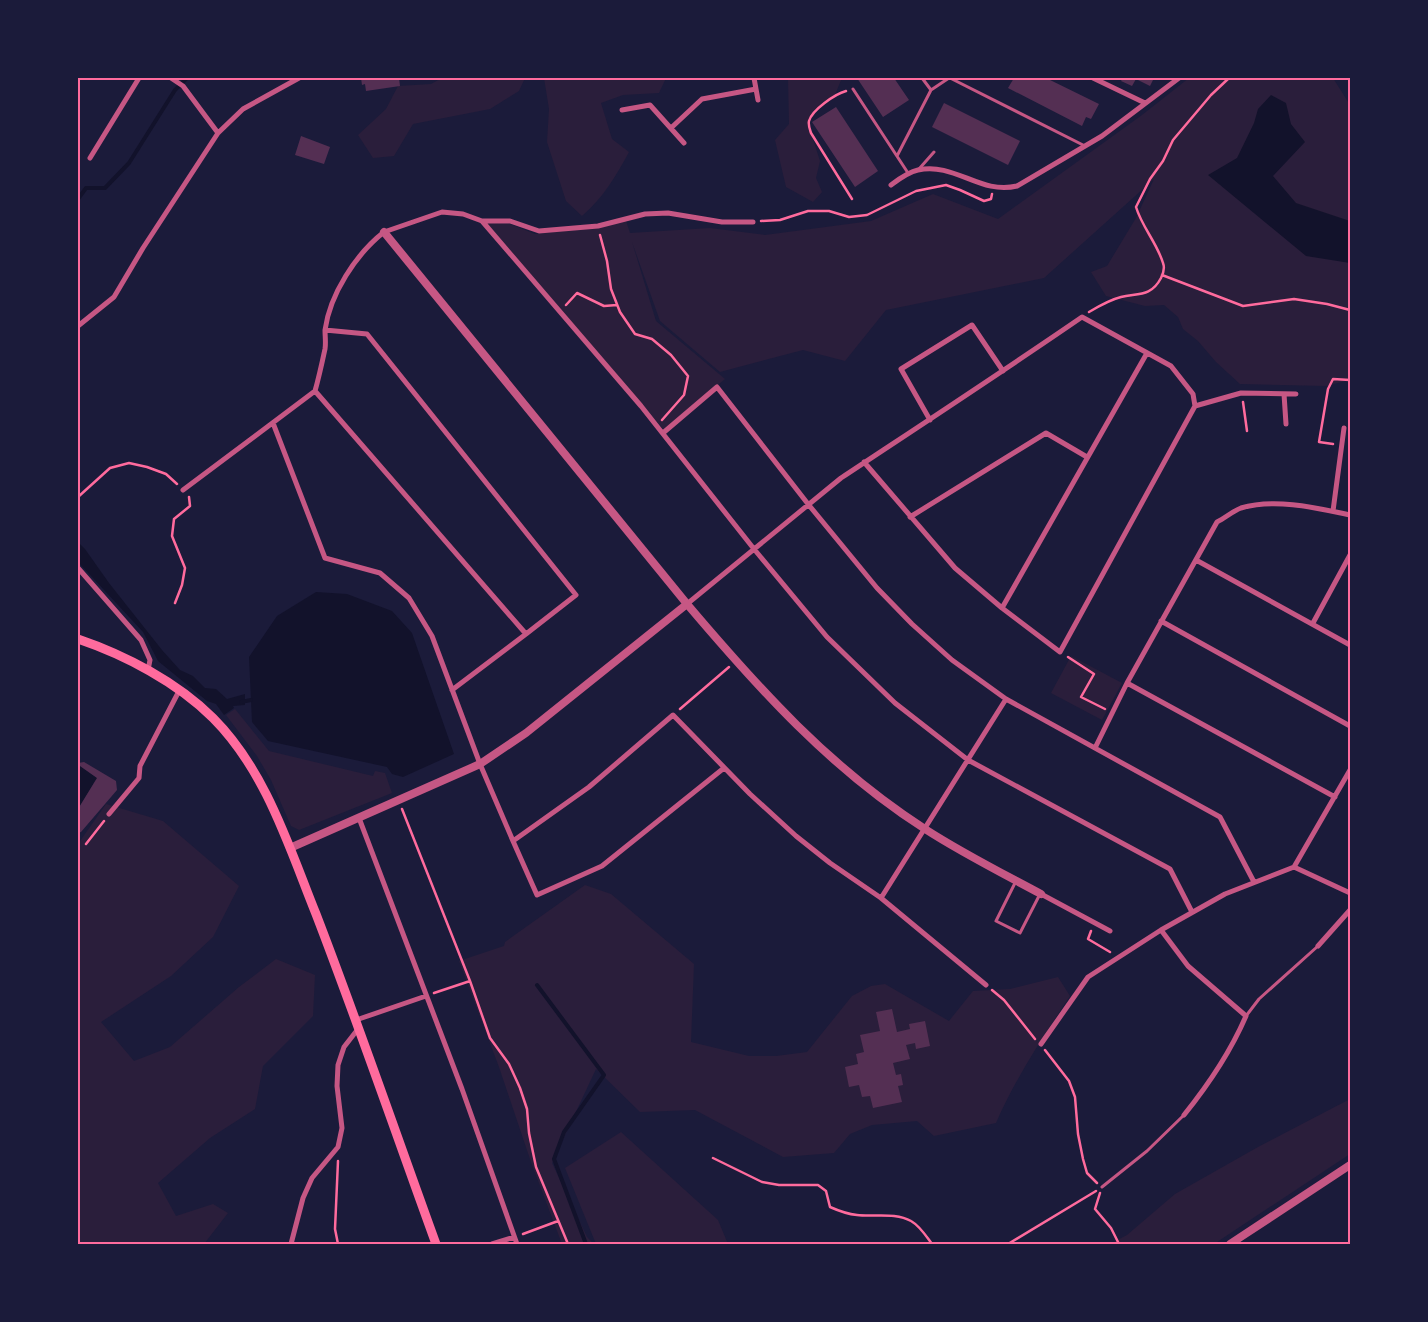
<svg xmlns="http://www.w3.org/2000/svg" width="1428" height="1322" font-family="'Work Sans',sans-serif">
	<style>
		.green { fill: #2a1e3b }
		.water { fill: #12122b }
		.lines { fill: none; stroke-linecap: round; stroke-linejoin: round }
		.stream { stroke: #12122b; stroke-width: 4 }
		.building { fill: #542f53 }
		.path { stroke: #ff6b9d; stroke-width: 2.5 }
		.service { stroke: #c65784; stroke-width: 3 }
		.minor { stroke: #c65784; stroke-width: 5 }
		.tertiary { stroke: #c65784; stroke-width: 8 }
		.secondary { stroke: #ff6b9d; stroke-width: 9 }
		.neatline { fill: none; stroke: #ff6b9d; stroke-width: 2 }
	</style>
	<rect width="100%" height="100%" fill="#1b1b3a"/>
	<path class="green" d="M442 78H525L519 91 490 109 413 124 394 156 373 158 358 135 386 109 398 86 431 84Z
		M544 78H666L659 93 623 95 601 103 612 139 629 152C616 176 603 198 582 216L566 201 547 142 549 109Z
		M788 78H842L834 97 814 113 809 122 811 133 820 161 816 178 822 192 813 202 786 187 775 140 789 124Z
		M1189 78H1333L1350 105V380L1326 386 1240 384 1216 362 1198 341 1183 329 1178 317 1164 305 1145 306 1106 296 1091 272 1107 266 1136 218 1154 179 1044 278 886 310 845 361 803 350 720 372 660 321 632 242 656 321 725 379 664 430 486 223 510 224 535 234 595 228 626 221 630 233 710 228 765 235 871 221 933 194 998 219 1142 115Z
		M1071 656 1122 683 1102 720 1051 693Z
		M235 709 269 751 373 776 375 771 385 773 392 793 299 830 291 826 271 780 257 756 226 715Z
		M106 804 163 821 239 886 213 937 171 976 101 1022 134 1061 170 1047 239 987 276 959 315 975 313 1016 263 1066 255 1109 210 1138 158 1183 176 1216 213 1204 228 1213 204 1244H78V844Z
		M585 885 611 894 694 964 691 1042 749 1056H776L807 1052 852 996 871 986 885 984 949 1021 973 991 1010 989 1058 977 1070 996C1043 1037 1016 1077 996 1123L934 1136 917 1121 872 1125 850 1134 834 1153 783 1157 695 1110 640 1112 596 1069 552 1163 587 1237 594 1244H562L531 1162 499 1067 459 961 504 946 505 942Z
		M1350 1099V1154L1214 1244H1110L1127 1235 1175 1194 1258 1147Z
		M621 1132 718 1220 728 1244H596L565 1168Z"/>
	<path class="water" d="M1271 95 1286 103 1291 124 1305 142 1273 176 1296 203 1350 221V263L1306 256 1208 175 1237 158 1254 123 1258 109Z
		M78 542 85 549 109 583 162 650 180 670 193 676 205 688 216 689 227 699 245 694V705L233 706 234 708 224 715 216 704 207 701 158 661 143 632 78 562Z
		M316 592 347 594 392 611 412 633 454 754 403 777 392 774 387 767 268 741 252 722 249 657 277 616Z
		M80 766 97 778 78 809V769Z"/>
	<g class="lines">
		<path class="stream" d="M78 199 86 188H105L129 163 175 90 187 78
			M241 702 251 700
			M537 985 604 1075 564 1132 554 1159 586 1244"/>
	</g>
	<path class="building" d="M361 78H399L400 86 366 91 365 84 362 85Z
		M857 78H894L909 100 883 117Z
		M1014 78H1046L1099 104 1091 119 1086 117 1082 126 1008 88Z
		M1123 78H1154L1150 86 1136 79 1132 86 1121 81Z
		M944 103 1020 141 1008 165 932 127Z
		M836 107 878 171 855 187 812 122Z
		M301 136 330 147 324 164 295 155Z
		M84 762 116 781 117 790 81 832 78 833V809L97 778 80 766 78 769V763Z
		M892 1009 897 1032 910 1029 909 1024 925 1021 930 1046 916 1049 915 1043 906 1045 910 1059 893 1063 896 1075 901 1074 903 1085 898 1086 902 1102 873 1108 870 1096 862 1097 859 1085 849 1087 845 1067 858 1064 856 1054 864 1052 860 1035 880 1031 876 1012Z"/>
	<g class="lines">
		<path class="path" d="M846 91C835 94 812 110 809 121 808 125 810 130 811 133L852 199
			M761 221 780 220 808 211H829L849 217 867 215 916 191 946 185 960 190 984 201 991 199 992 194
			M600 235 607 261 611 289 620 312 635 334 652 339 671 355 688 376 684 395 662 420
			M1162 275 1243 306 1294 299 1327 304 1350 310
			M566 305 577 293 604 306 617 305
			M1089 312C1099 306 1109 300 1121 297 1138 293 1151 297 1161 278 1163 274 1165 268 1163 263 1157 243 1142 227 1136 207L1150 179 1163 161 1173 140 1211 95 1229 78
			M1243 402 1247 431
			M1333 444 1319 442 1328 389 1333 379 1350 380
			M78 497 110 468 129 463 147 467 166 474 177 484
			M175 603 182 585 185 568 172 536 174 519 190 506 189 497
			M1068 657 1094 674 1081 697 1105 709
			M680 709 729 667
			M402 809 470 981 490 1038 509 1064 520 1088 527 1109 529 1133 536 1167 568 1244
			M86 844 104 821
			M1091 931 1088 939 1110 952
			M992 990 1004 1000 1035 1039
			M434 993 470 981
			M1045 1050 1069 1081 1075 1097 1078 1134 1083 1159 1087 1173 1097 1183
			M713 1158 762 1182 779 1185H818L826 1191 830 1207C839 1211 847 1214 857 1215 874 1217 896 1212 911 1221 920 1226 926 1236 932 1244
			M338 1161 335 1229 338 1244
			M1100 1193 1095 1209 1111 1228 1119 1244
			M523 1234 558 1221
			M1008 1244 1096 1191"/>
		<path class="service" d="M922 78 931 90
			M950 78 1085 146
			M853 89 908 173
			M897 156 931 90 949 78
			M919 169 934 152
			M1016 881 996 921 1020 933 1040 894
			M1246 1016 1259 999 1318 946
			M1102 1187 1147 1151 1184 1115"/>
		<path class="minor" d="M171 78 183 86 218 133
			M754 78 758 100
			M1093 78 1145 103
			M622 110 650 105 684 143
			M671 128 702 99 756 89
			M90 158 139 78
			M891 185C899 179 908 172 918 170 955 162 980 195 1017 186L1102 136 1179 78
			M753 222H722L668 213 645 214 598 226 539 231 510 221H482L641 406 754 549 827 637 895 703 968 760 1170 869 1192 912
			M78 326 114 297 143 248 218 133 243 109 299 78
			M325 330 367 334 576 595 526 634
			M315 391 526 634 452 690
			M1284 394 1286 424
			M1195 406 1241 393 1296 394
			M930 420 901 369 972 325 1003 371
			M273 423 325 558 380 573 409 598 432 636 480 764 513 841 589 787 673 715 750 794 796 836 830 863 881 898 986 985
			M663 433 717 387 808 504 877 588 912 624 952 660 1006 699 1220 817 1254 882
			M183 490 315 391C319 377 322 363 325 349 326 343 325 336 325 330 330 294 356 254 384 232L442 212 463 214 482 221
			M1333 511 1344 428
			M910 517 1046 433 1087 457
			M1196 560 1350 645
			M78 568 141 640 150 660 148 670
			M687 604 841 478C921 425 1002 372 1082 317L1171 366 1193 394 1195 406 1060 652 1002 608 955 568 864 462
			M1002 608 1147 353
			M1161 621 1350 726
			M1313 623 1350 555
			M1127 683 1335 797
			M1095 748 1127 683 1217 522C1225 518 1233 511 1241 508 1275 498 1317 508 1350 515
			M109 814 139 778 140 766 179 691
			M359 818 462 1089 517 1244
			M513 841 537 895 602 866 724 768
			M1294 867 1350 770
			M1041 894 1110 931
			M881 898 1006 699
			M1161 930 1188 966 1246 1016C1230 1053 1209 1084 1184 1115
			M1318 946 1350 910
			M356 1020 426 996
			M1041 1044 1088 977 1161 930 1225 894 1294 867 1350 893
			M291 1244 303 1198 312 1178 338 1147 342 1128 337 1086 338 1065 344 1047 358 1029
			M492 1244 514 1237"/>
		<path class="tertiary" d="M384 232 687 604C759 689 830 768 925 829 962 853 1002 873 1041 894
			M290 848 480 764 526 733 687 604
			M1230 1244 1350 1165"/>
		<path class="secondary" d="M78 639C125 655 177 682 213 718 266 771 289 847 316 914 358 1023 396 1134 436 1244"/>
	</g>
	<rect width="1428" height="1322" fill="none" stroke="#1b1b3a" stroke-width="158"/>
	<rect x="79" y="79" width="1270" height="1164" class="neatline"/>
</svg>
